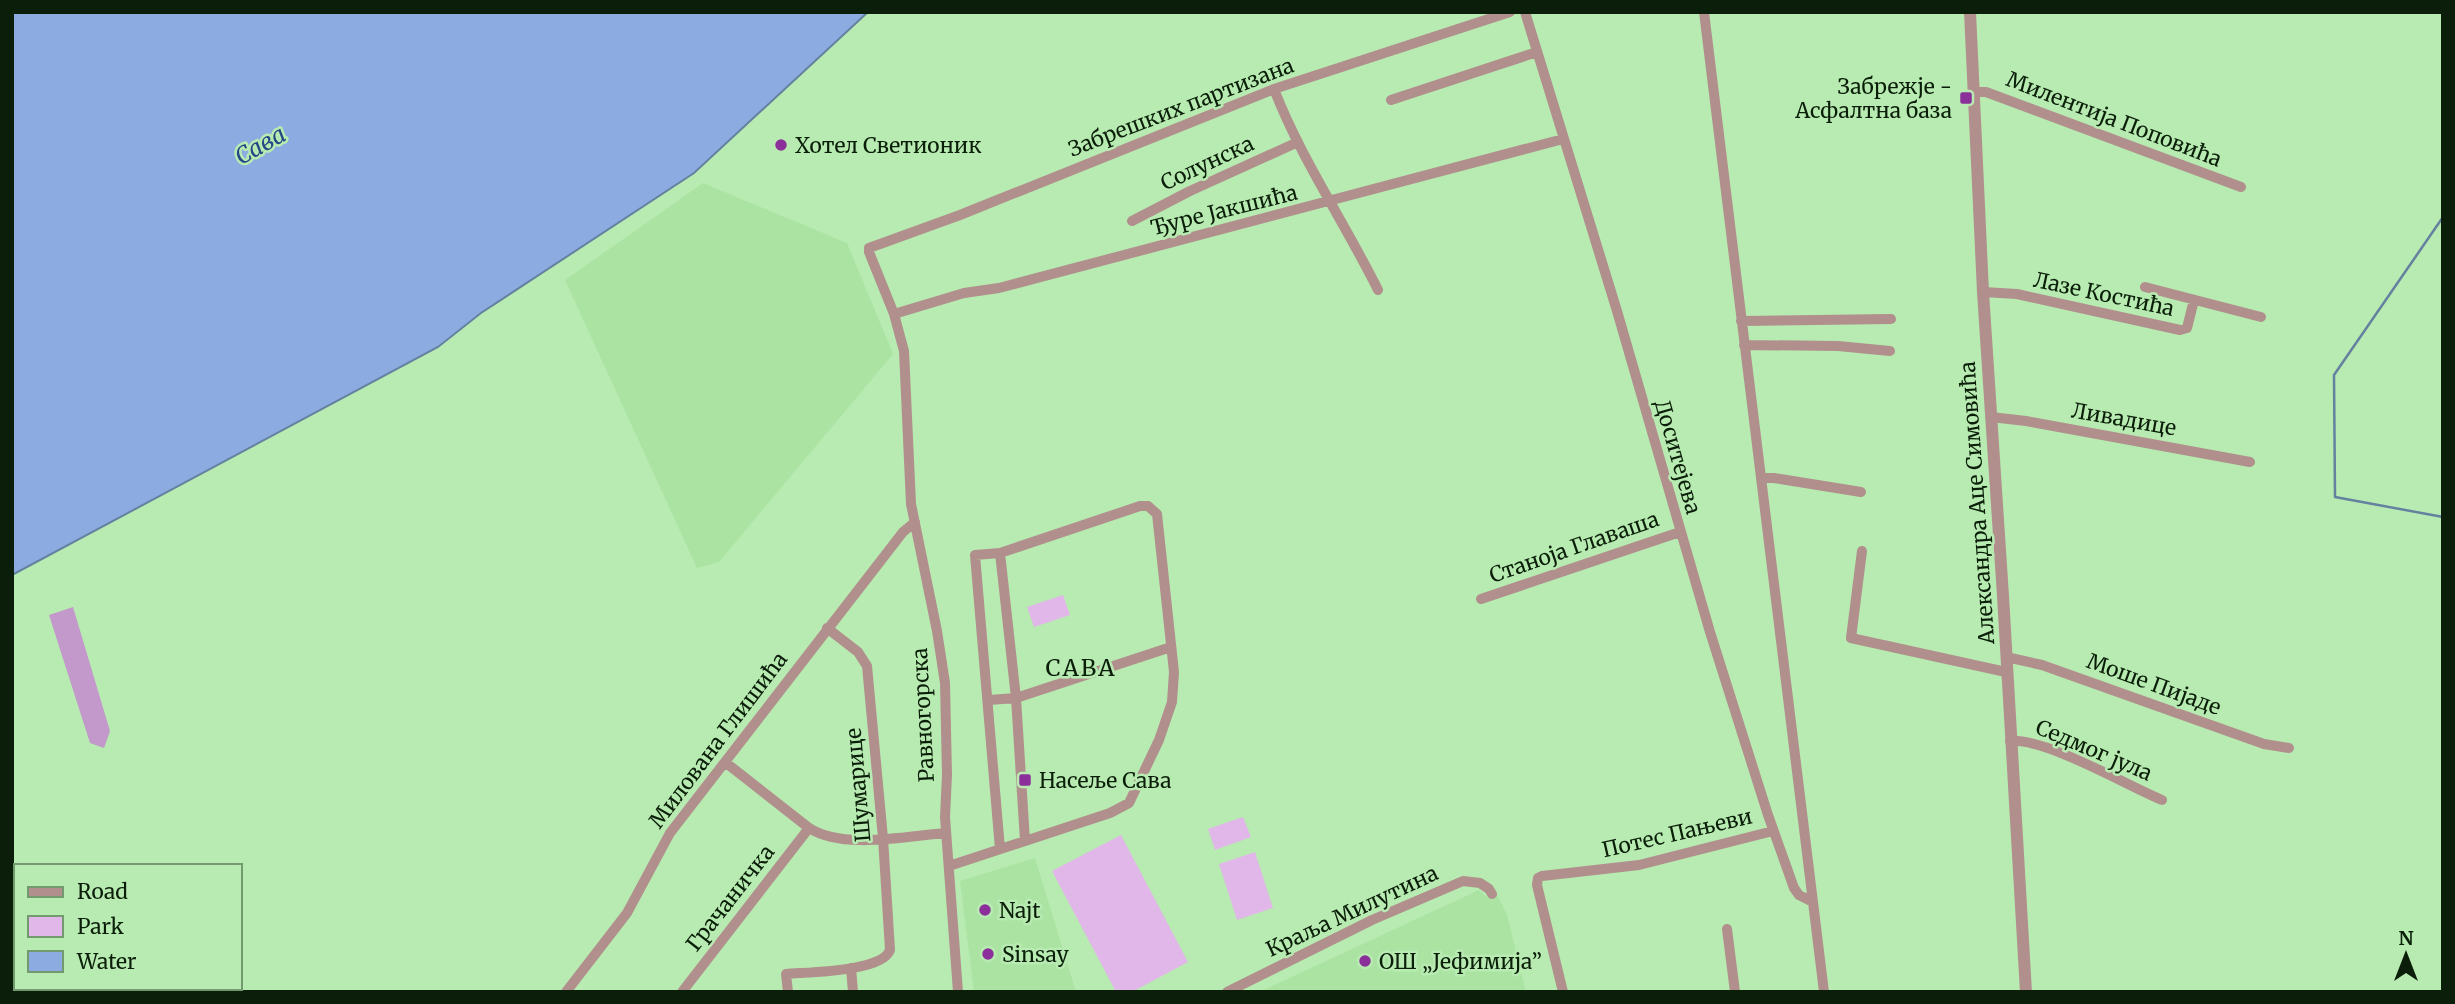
<svg xmlns="http://www.w3.org/2000/svg" width="2455" height="1004" font-family="Merriweather,serif">
	<style>
		.built { fill: #abe3a3 }
		.green { fill: #e1b6e8 }
		.forest { fill: #c398ca }
		.water { fill: #8cabe1; stroke: #6581a0; stroke-width: 2 }
		.lines { fill: none; stroke-linecap: round; stroke-linejoin: round }
		.stream { stroke: #6581a0; stroke-width: 2.5 }
		.minor { stroke: #b18f8d; stroke-width: 10 }
		.tertiary { stroke: #b18f8d; stroke-width: 12 }
		.poi-dot { fill: #8b2f9a; stroke: #b8ebb1; stroke-width: 2.5 }
		.labels { text-anchor: middle; dominant-baseline: central; stroke-width: 5; stroke-linejoin: round; paint-order: stroke }
		.poi-label { font-size: 21px; fill: #0b1e09; stroke: #b8ebb1; text-anchor: start }
		.street-label { font-size: 21px; fill: #0b1e09; stroke: #b8ebb1 }
		.water-label { font-size: 23px; font-style: italic; fill: #234687; stroke: #b8ebb1 }
		.neighbourhood-label { font-size: 23px; letter-spacing: 2px; fill: #0b1e09; stroke: #b8ebb1 }
	</style>
	<rect width="100%" height="100%" fill="#b8ebb1"/>
	<path class="built" d="M703 183 847 243 893 354 719 562 697 568 565 280Z
		M1035 858 1076 992H974L960 881Z
		M1479 890 1487 897 1496 892 1507 915 1526 992H1259Z"/>
	<path class="green" d="M1063 595 1070 615 1034 627 1027 607Z
		M1243 817 1251 837 1215 850 1208 829Z
		M1121 835 1188 962 1132 992H1116L1052 871Z
		M1255 852 1273 908 1237 920 1219 864Z
		M12 933 16 934V988H52L53 992H12Z"/>
	<path class="forest" d="M73 607 110 731 104 748 90 743 49 615Z"/>
	<path class="water" d="M12 12H868L694 173 481 313 438 347 12 575Z"/>
	<g class="lines">
		<path class="stream" d="M2443 217 2334 375 2335 497 2443 517"/>
		<path class="minor" d="M1525 12 1617 311 1710 632 1768 815 1794 888 1799 895 1813 902
			M1704 12 1824 992
			M1274 89C1301 159 1345 223 1378 290
			M1974 92H1986L2241 187
			M1391 100 1537 52
			M1132 221 1190 191 1298 142
			M2145 287 2261 317
			M1983 292 2017 294 2180 330 2187 328 2194 300
			M894 314 964 293 999 288 1563 139
			M1741 321 1891 319
			M1744 345 1838 346 1890 351
			M1991 417 2026 421 2250 462
			M1761 478H1774L1861 492
			M1862 551 1851 638 2006 672
			M1000 553 1016 698 1025 841
			M1481 599 1680 532
			M2006 657 2042 665 2264 744 2289 748
			M989 700 1016 698 1171 647
			M2010 741C2046 738 2126 785 2162 800
			M725 762 809 828
			M949 866 1110 813 1129 803 1159 740 1172 702 1174 672 1157 514 1148 506H1140L1000 553 975 555 1000 849
			M1727 929 1735 992
			M851 968 853 992
			M566 992 627 913 670 833 903 532 915 522
			M682 992 809 828C844 850 906 836 946 833
			M788 992 786 974C808 972 882 972 890 950L883 838 867 666 858 652 827 628
			M958 992 945 817 947 775 945 683 937 631 911 504 904 351 894 314 869 252V248L960 215 1274 89 1510 12
			M1227 992 1372 920 1463 881 1480 883 1489 889 1492 894
			M1563 992 1537 885 1538 878 1542 876 1639 865 1773 831"/>
		<path class="tertiary" d="M1970 12 1983 292 2003 596 2026 992"/>
	</g>
	<g class="poi-dot">
		<rect x="1959" y="91" width="14" height="14" rx="3.5"/>
		<circle cx="781" cy="145" r="7"/>
		<rect x="1018" y="773" width="14" height="14" rx="3.5"/>
		<circle cx="985" cy="910" r="7"/>
		<circle cx="988" cy="954" r="7"/>
		<circle cx="1365" cy="961" r="7"/>
	</g>
	<g class="labels">
		<g class="poi-label">
			<text x="1952" y="86" text-anchor="end">Забрежје -<tspan x="1952" dy="24">Асфалтна база</tspan></text>
			<text x="795" y="145">Хотел Светионик</text>
			<text x="1039" y="780">Насеље Сава</text>
			<text x="999" y="910">Najt</text>
			<text x="1002" y="954">Sinsay</text>
			<text x="1379" y="961">ОШ „Јефимија”</text>
		</g>
		<g class="street-label">
			<text transform="translate(1181 107) rotate(-21)">Забрешких партизана</text>
			<text transform="translate(2114 119) rotate(21)">Милентија Поповића</text>
			<text transform="translate(1207 163) rotate(-25)">Солунска</text>
			<text transform="translate(1224 210) rotate(-14)">Ђуре Јакшића</text>
			<text transform="translate(2104 294) rotate(12)">Лазе Костића</text>
			<text transform="translate(2124 419) rotate(10)">Ливадице</text>
			<text transform="translate(1678 457) rotate(74)">Доситејева</text>
			<text transform="translate(1977 503) rotate(-94)">Александра Аце Симовића</text>
			<text transform="translate(1574 547) rotate(-19)">Станоја Главаша</text>
			<text transform="translate(2154 684) rotate(20)">Моше Пијаде</text>
			<text transform="translate(923 715) rotate(-93)">Равногорска</text>
			<text transform="translate(718 740) rotate(-53)">Милована Глишића</text>
			<text transform="translate(2094 750) rotate(23)">Седмог јула</text>
			<text transform="translate(858 785) rotate(-95)">Шумарице</text>
			<text transform="translate(1677 833) rotate(-13)">Потес Пањеви</text>
			<text transform="translate(730 898) rotate(-52)">Грачаничка</text>
			<text transform="translate(1352 911) rotate(-25)">Краља Милутина</text>
		</g>
		<g class="water-label">
			<text transform="translate(260 145) rotate(-29)">Сава</text>
		</g>
		<g class="neighbourhood-label">
			<text x="1081" y="667">САВА</text>
		</g>
	</g>
	<rect width="2455" height="1004" fill="none" stroke="#0b1e09" stroke-width="28"/>
	<rect x="14" y="864" width="228" height="126" fill="#b8ebb1" stroke="#73996e" stroke-width="2"/>
	<rect x="28" y="887" width="35" height="10" fill="#b18f8d" stroke="#73996e" stroke-width="2"/>
	<text x="77" y="899" font-size="21" fill="#0b1e09">Road</text>
	<rect x="28" y="916" width="35" height="21" fill="#e1b6e8" stroke="#73996e" stroke-width="2"/>
	<text x="77" y="934" font-size="21" fill="#0b1e09">Park</text>
	<rect x="28" y="951" width="35" height="21" fill="#8cabe1" stroke="#73996e" stroke-width="2"/>
	<text x="77" y="969" font-size="21" fill="#0b1e09">Water</text>
	<g transform="translate(2406 955)" stroke="#b8ebb1" stroke-width="5" paint-order="stroke">
	<path d="M0-5L12 26L0 18L-12 26Z" fill="#0b1e09"/>
	<text y="-10" font-size="19" font-weight="bold" text-anchor="middle" fill="#0b1e09">N</text>
	</g>
</svg>
